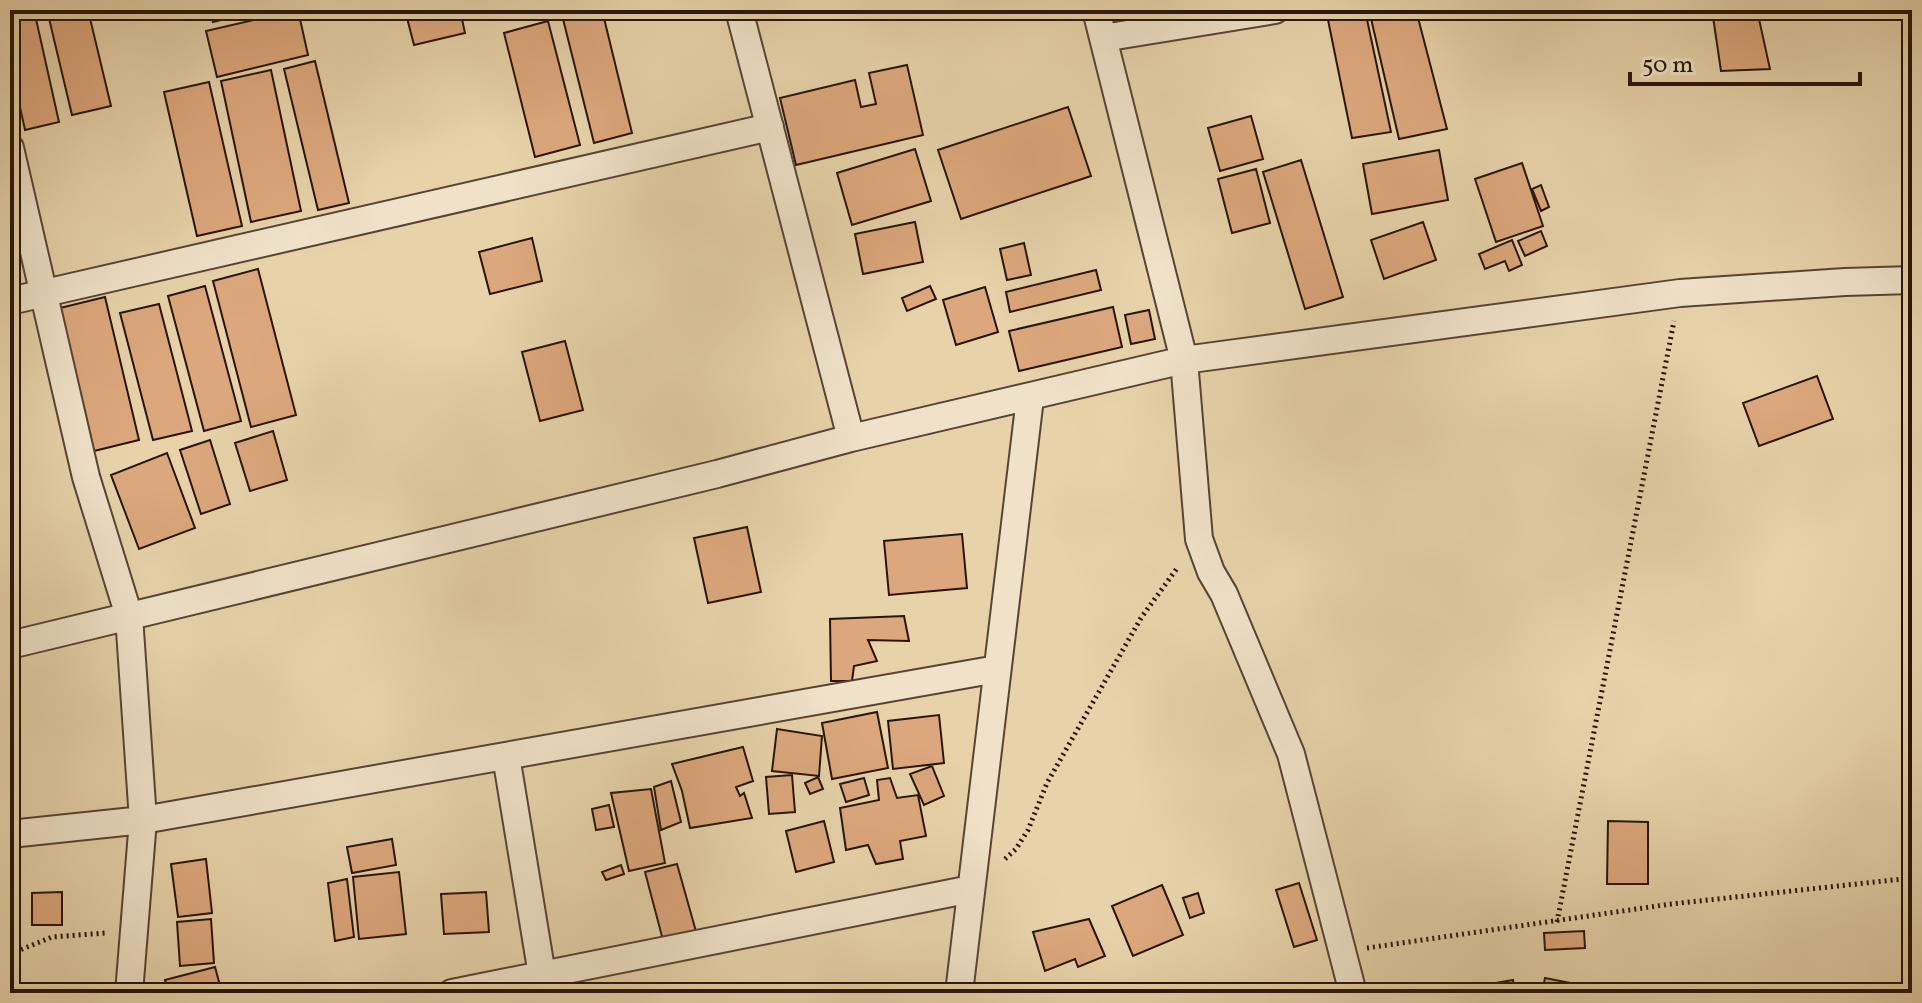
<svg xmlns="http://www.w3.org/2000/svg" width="1922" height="1003" font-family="Vollkorn,serif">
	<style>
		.building { fill: #dca77c; stroke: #29150c; stroke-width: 2 }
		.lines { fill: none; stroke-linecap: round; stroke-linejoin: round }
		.minor-casing { stroke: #584434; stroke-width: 30 }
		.path { stroke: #29150c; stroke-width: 5; stroke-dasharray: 2 4; stroke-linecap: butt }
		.minor { stroke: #efe2c8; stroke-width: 26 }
	</style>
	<rect width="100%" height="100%" fill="#e7d2aa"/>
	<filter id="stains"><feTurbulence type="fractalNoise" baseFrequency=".0025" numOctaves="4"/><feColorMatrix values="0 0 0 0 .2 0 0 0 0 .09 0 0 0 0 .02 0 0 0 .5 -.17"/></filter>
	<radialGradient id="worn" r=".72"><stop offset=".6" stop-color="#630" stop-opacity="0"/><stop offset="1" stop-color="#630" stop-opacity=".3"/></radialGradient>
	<path class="building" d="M10 10H34L59 122 25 130 10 61Z
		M47 10H88L111 106 72 115Z
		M211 10H263L213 22Z
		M298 10 308 55 217 77 206 31Z
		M405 10H460L465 33 414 45Z
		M602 10 632 133 594 143 561 11Z
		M1326 10H1365L1391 132 1352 138Z
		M1369 10H1416L1447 129 1399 139Z
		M1712 10H1757L1770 69 1721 71Z
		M548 21 580 145 535 157 504 33Z
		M315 61 349 203 318 210 284 69Z
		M907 65 923 135 796 165 780 98 855 80 861 107 876 104 869 73Z
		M271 70 301 211 251 222 221 81Z
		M209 82 242 226 197 236 164 92Z
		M1068 107 1091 176 961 219 938 150Z
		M1251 116 1263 159 1220 171 1208 128Z
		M915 149 931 201 852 225 837 173Z
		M1439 150 1448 200 1372 214 1363 164Z
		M1301 160 1343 297 1305 309 1263 172Z
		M1522 163 1543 226 1496 242 1475 179Z
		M1256 169 1270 223 1232 233 1218 179Z
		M1541 185 1549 207 1541 211 1532 189Z
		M915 222 923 262 863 274 855 234Z
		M1423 222 1436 260 1384 279 1371 240Z
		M1541 231 1547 246 1525 256 1518 241Z
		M532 238 542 281 490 294 479 252Z
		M1512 240 1522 265 1509 271 1505 261 1485 269 1479 254Z
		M1024 243 1031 275 1007 280 1000 249Z
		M258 269 296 415 251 427 213 281Z
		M1096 270 1101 290 1010 312 1006 292Z
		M205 286 241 421 204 431 168 296Z
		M930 286 936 299 907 311 902 298Z
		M985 287 998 332 956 345 943 300Z
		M105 297 139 440 94 451 60 308Z
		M159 304 192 431 153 440 120 313Z
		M1113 307 1122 347 1019 371 1009 331Z
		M1149 310 1155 339 1131 344 1125 315Z
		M565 341 583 410 540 421 522 352Z
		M1817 376 1833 419 1759 446 1743 403Z
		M273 431 287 480 250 491 235 443Z
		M210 440 230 504 201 514 180 450Z
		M167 453 195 528 139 549 111 475Z
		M747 527 761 592 708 603 694 538Z
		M962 534 967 588 889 595 884 541Z
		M904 616 909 641 868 640 877 661 854 666 852 681H831L830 619Z
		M877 712 888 768 832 779 822 723Z
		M939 715 944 763 893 769 888 721Z
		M777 729 822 736 819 776 772 771Z
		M743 747 753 781 736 787 740 796 744 793 752 818 690 828 682 791 672 764Z
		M932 766 944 796 924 805 910 774Z
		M792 775 795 812 769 814 766 777Z
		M818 777 823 789 810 794 805 783Z
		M864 778 869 795 846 802 840 784Z
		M890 778 897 798 918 795 926 836 900 841 903 859 876 864 868 845 846 850 840 808 879 800 877 780Z
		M671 781 681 822 661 830 654 787Z
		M651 789 665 863 629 871 611 793Z
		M609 805 614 827 596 830 592 809Z
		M824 821 834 862 796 872 786 831Z
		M1608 821 1648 822V884H1607Z
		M392 839 396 865 352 873 347 847Z
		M206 859 212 913 178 917 171 864Z
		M677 864 697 935 664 944 645 872Z
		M621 865 624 874 606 880 602 872Z
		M399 872 406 934 359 939 353 877Z
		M347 879 354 937 335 941 328 883Z
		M1299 883 1317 940 1294 947 1276 890Z
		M1162 885 1183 935 1133 956 1112 906Z
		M62 892V925H32V893Z
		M486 892 489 932 444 934 441 894Z
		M1198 893 1204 913 1190 918 1183 898Z
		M211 919 214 963 180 966 177 922Z
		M1089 919 1105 956 1078 967 1075 959 1045 971 1033 932Z
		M1584 931 1585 948 1545 950 1544 933Z
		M215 967 222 993H168L165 980Z
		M1545 978 1611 991 1610 993H1542Z
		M1513 980 1515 993H1474L1473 987Z"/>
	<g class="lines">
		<g class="minor-casing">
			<path id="minor" d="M739 10 851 438
				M1096 10 1184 360 1199 539 1211 572 1224 594 1291 754 1353 993
				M1103 38 1275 10
				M10 148 86 477 129 616 143 820 129 993
				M10 301 770 127
				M10 645 717 474 851 438 1184 360 1680 293 1845 282 1912 280
				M506 756 542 975
				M10 834 143 820 997 669
				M452 993 971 889
				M959 993 1030 398"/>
		</g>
		<path class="path" d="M1005 859 1016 849 1028 830 1047 783 1141 618 1178 567
			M1557 922 1674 321
			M1367 948 1671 904 1912 878
			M10 954 52 937 105 933"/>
		<use href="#minor" class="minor"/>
	</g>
	<rect width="1922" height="1003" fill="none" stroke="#e7d2aa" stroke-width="40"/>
	<rect x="12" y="12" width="1898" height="979" fill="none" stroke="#29150c" stroke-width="4"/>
	<rect x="20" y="20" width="1882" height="963" fill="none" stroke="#29150c" stroke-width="2"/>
	<path d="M1630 72v12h230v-12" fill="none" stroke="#29150c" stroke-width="4"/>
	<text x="1642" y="72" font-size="24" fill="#29150c" stroke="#efe2c8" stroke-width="6" paint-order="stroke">50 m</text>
	<rect width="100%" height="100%" filter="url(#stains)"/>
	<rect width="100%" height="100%" fill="url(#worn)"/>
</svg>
